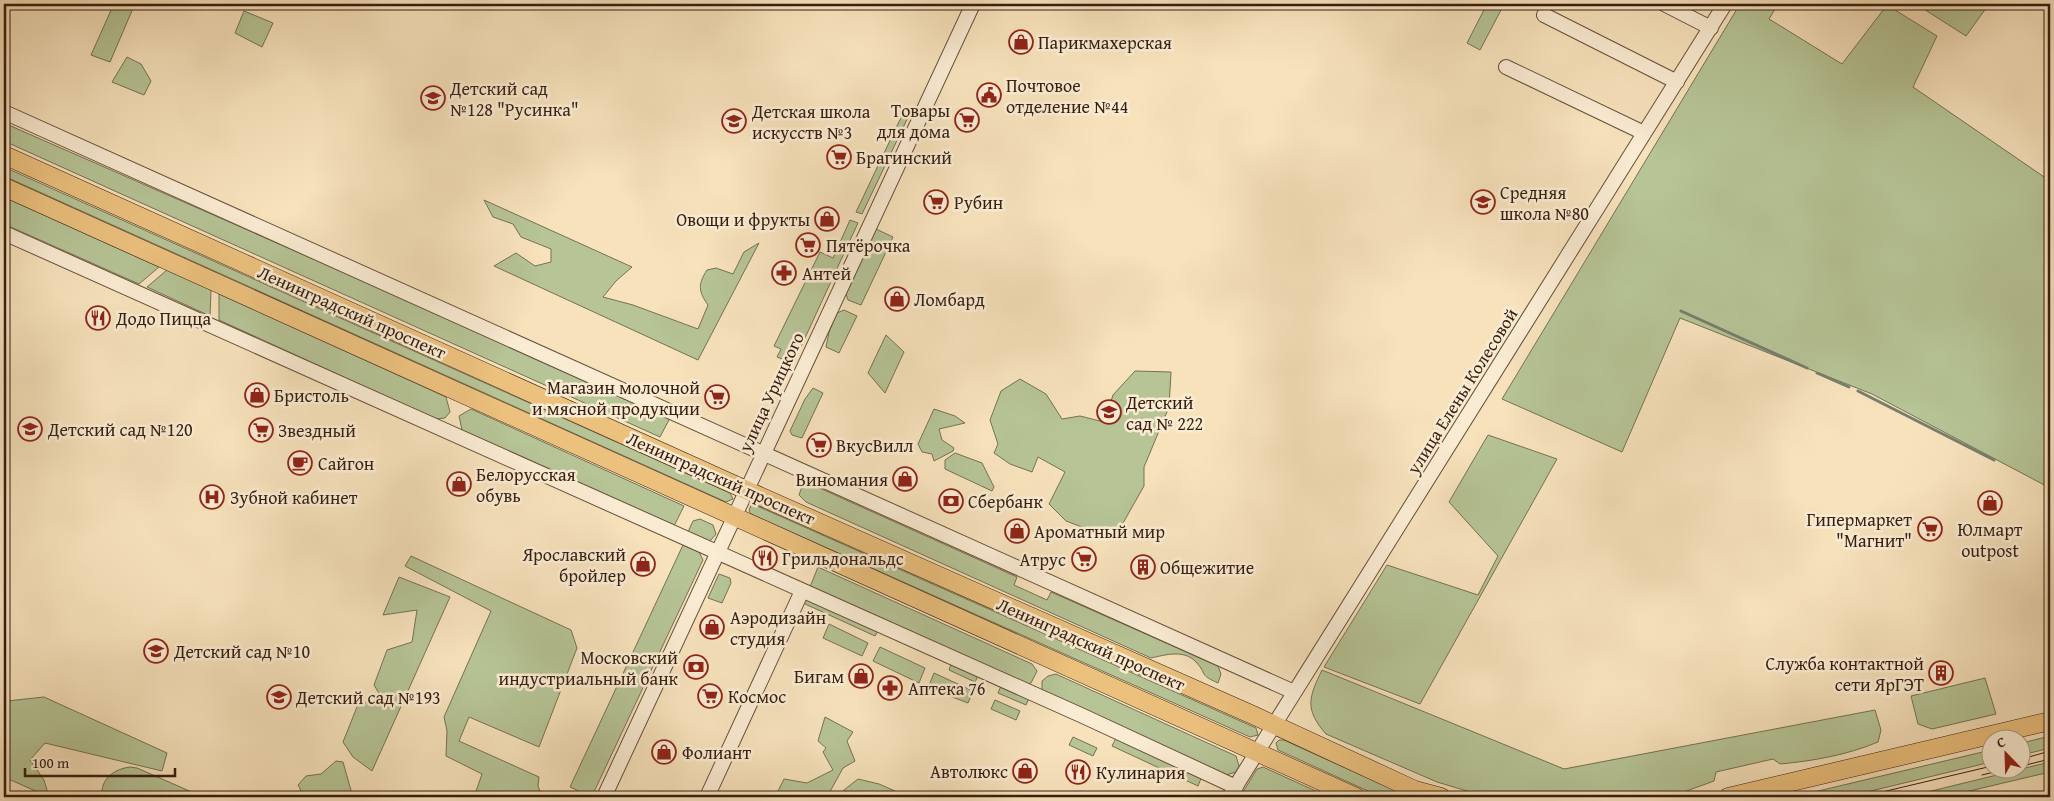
<svg xmlns="http://www.w3.org/2000/svg" width="2054" height="801" font-family="'Gentium Book Plus',serif">
	<style>
		.green { fill: #b6c496; stroke: #767153 }
		.lines { fill: none; stroke-linecap: round; stroke-linejoin: round }
		.stream { stroke: #757e6e; stroke-width: 3 }
		.minor-casing { stroke: #674f3b; stroke-width: 16 }
		.major-casing { stroke: #371e10; stroke-width: 19 }
		.minor { stroke: #faecd3; stroke-width: 14 }
		.major { stroke: #ecc17e; stroke-width: 18 }
		.tram { stroke: #371e10; stroke-width: 1 }
		.labels { text-anchor: middle; dominant-baseline: central; stroke-width: 5; stroke-linejoin: round; paint-order: stroke }
		.poi-label { font-size: 18px; fill: #371e10; stroke: #faecd3; text-anchor: start }
		.street-label { font-size: 18px; fill: #371e10; stroke: #faecd3 }
	</style>
	<rect width="100%" height="100%" fill="#f7e2bc"/>
	<filter id="stains"><feTurbulence type="fractalNoise" baseFrequency=".004" numOctaves="4"/><feColorMatrix values="0 0 0 0 .2 0 0 0 0 .09 0 0 0 0 .02 0 0 0 .5 -.17"/></filter>
	<radialGradient id="worn" r=".72"><stop offset=".6" stop-color="#630" stop-opacity="0"/><stop offset="1" stop-color="#630" stop-opacity=".3"/></radialGradient>
	<path class="green" d="M1487 4 1501 10 1480 50 1467 43Z
		M1740 4H1778L1769 19 1842 64 1887 5 1937 36 1913 87 2050 181V488L1872 394 1680 318 1622 452 1502 399Z
		M1916 4H1989L1966 36Z
		M134 6 110 62 91 55 112 8Z
		M244 11 273 23 262 47 235 33Z
		M127 57 141 64 151 81 144 95 112 82Z
		M905 109 911 111 862 214 856 212Z
		M4 123 671 416 660 437 4 141Z
		M4 167 730 493 733 499 726 502 4 176Z
		M4 197 159 267 139 284 4 224Z
		M484 200 632 267 616 281 603 297 633 305 698 329 708 305C698 291 698 284 707 270L716 268 733 274 744 252 759 243 698 360 494 266 516 253 535 266 551 262V249L521 237 513 224 493 217Z
		M850 220 858 223 793 364 777 357 781 349 774 346 820 252 833 258Z
		M876 229 893 237 861 305 848 300 846 294Z
		M167 270 211 290 210 316 147 287Z
		M219 294 446 397 450 412 445 418 436 419 219 320Z
		M844 310 857 316 839 353 826 347 829 332 837 313Z
		M886 335 904 352 885 393 868 373Z
		M1135 371 1171 372 1169 407 1144 467V486L1114 539 1066 521 1049 504 1065 472 1038 457 1032 472 1010 464 994 453 998 444 990 420 1001 391 1020 379 1046 394 1062 419 1080 416 1104 422 1113 395Z
		M813 388 823 393 802 438 792 435 790 431 805 399Z
		M471 409 684 506 674 526 462 430 459 416Z
		M934 409 955 416 965 423 939 429 942 440 954 448 953 451 934 461 932 454 922 452 918 444Z
		M1488 435 1557 459 1420 704 1324 667 1387 565 1478 595 1498 556 1449 502Z
		M955 453 982 463 994 487 992 491 945 469V460Z
		M804 481 1017 577 1014 585 1047 600 1051 592 1218 666 1221 674 1218 683C1198 674 1208 675 1196 662 1184 649 1165 655 1151 658L806 502 799 495Z
		M751 505H755L1256 728 1258 735 1250 737 751 514 749 511Z
		M700 519 713 525 716 534 711 540 706 542 687 534 693 521Z
		M683 545 699 552 703 560 593 794 588 795 570 787Z
		M411 556 571 630 577 648 539 747 469 717 459 741 539 777 538 786 542 797H474L482 774 446 756 447 731 444 717 491 611 405 566Z
		M818 567 1032 664 1037 671 1031 683 1023 685 810 587Z
		M719 574 730 578 731 583 722 603 708 598Z
		M399 577 450 597 372 771 353 757 343 742 359 702 386 705 374 685 387 650 412 642 417 610 383 615Z
		M806 598 878 631 875 636 803 603Z
		M829 624 868 643 862 656 823 638Z
		M880 647 925 668 919 683 873 661Z
		M951 664 978 676 975 682 949 670Z
		M1322 670 1564 769 1875 710 1881 730 1878 742C1847 755 1813 761 1780 764L1773 759 1716 772 1714 781 1670 797H1487L1437 782 1326 734C1304 709 1309 697 1322 670Z
		M934 673 973 691 968 703 928 688Z
		M1056 674 1236 756 1239 766 1236 772 1223 776 1046 695 1042 689V681L1048 676Z
		M1985 678 1996 714 1932 729 1918 724 1911 696Z
		M1001 686 1029 698 1026 705 998 693Z
		M44 697 167 753 162 771 45 743 30 760 44 780 49 797 4 777V709L7 701Z
		M995 700 1020 711 1016 720 991 709Z
		M825 717 853 732 847 741 855 761 843 768 827 797H775L784 779 807 783 833 770 823 752 826 748 818 741Z
		M1117 736 1202 776 1198 786 1112 746Z
		M2050 736V748L2022 755V743Z
		M1073 737 1097 748 1093 756 1069 745Z
		M1279 740H1284L1409 797H1381L1278 750 1276 743Z
		M1991 750V762L1846 797H1793Z
		M336 761 343 762 352 794 361 797H304L298 785 306 776 321 774Z
		M2050 762V772L1944 797H1907Z
		M130 767 137 768 203 797H102C100 779 114 769 130 767Z
		M1263 767 1329 797H1240L1257 769Z
		M858 779 879 784 895 791 892 797H842L844 790Z"/>
	<g class="lines">
		<path class="stream" d="M1681 311 1807 368
			M1817 373 1849 387
			M1858 391 1994 460"/>
		<g class="minor-casing">
			<path id="minor" d="M1664 4 1711 28
				M1544 15 1677 82
				M1506 67 1644 133
				M4 112 1294 692
				M4 233 1083 716 1236 787
				M604 797 973 4
				M707 797 802 591
				M1229 797 1725 4"/>
		</g>
		<g class="major-casing">
			<path id="major" d="M4 155 746 490 1255 716 1415 790 1441 797
				M4 187 1356 797
				M1728 797 2050 721"/>
		</g>
		<use href="#minor" class="minor"/>
		<use href="#major" class="major"/>
		<path class="tram" d="M2022 759 2050 751
			M2022 766 2050 759
			M1982 775 2011 768
			M1861 797 1992 766"/>
	</g>
	<defs>
		<g id="shop-ring" transform="scale(1.25)"><circle r="9.5" fill="#faecd3" stroke="#8f2418" stroke-width="1.5"/><path d="M-5-2.5h2.3a2.7 3.5 0 0 1 5.4 0H5L5.5 6h-11ZM-1.5-2.5h3a1.5 2.3 0 0 0-3 0Z" fill="#8f2418"/></g>
		<g id="civic-ring" transform="scale(1.25)"><circle r="9.5" fill="#faecd3" stroke="#8f2418" stroke-width="1.5"/><path d="M-.6-6.5H3V-4.5H.6V-3L4-1V1h2V6H-6V1h2V-1L-.6-3ZM-1.2 2.5V6h2.4V2.5Z" fill="#8f2418"/></g>
		<g id="school-ring" transform="scale(1.25)"><circle r="9.5" fill="#faecd3" stroke="#8f2418" stroke-width="1.5"/><path d="M0-5L7-2L0 1L-7-2ZM-4 1L0 2.5L4 1V4Q0 6-4 4Z" fill="#8f2418"/></g>
		<g id="supermarket-ring" transform="scale(1.25)"><circle r="9.5" fill="#faecd3" stroke="#8f2418" stroke-width="1.5"/><path d="M-6-5.5h2.5l.6 2H6L4.5 2H-2.5L-4.4-4H-6ZM-1.5 3.2a1.3 1.3 0 1 0 .1 0ZM3 3.2a1.3 1.3 0 1 0 .1 0Z" fill="#8f2418"/></g>
		<g id="pharmacy-ring" transform="scale(1.25)"><circle r="9.5" fill="#faecd3" stroke="#8f2418" stroke-width="1.5"/><path d="M-2-6h4v4h4v4h-4v4h-4v-4h-4v-4h4Z" fill="#8f2418"/></g>
		<g id="restaurant-ring" transform="scale(1.25)"><circle r="9.5" fill="#faecd3" stroke="#8f2418" stroke-width="1.5"/><path d="M-5-6h1v4h1v-4h1v4h1v-4h1v5L-1.5 .5V6h-2V.5L-5-1ZM5-6V6H3V1.5H1.5Q1.5-4 5-6Z" fill="#8f2418"/></g>
		<g id="cafe-ring" transform="scale(1.25)"><circle r="9.5" fill="#faecd3" stroke="#8f2418" stroke-width="1.5"/><path d="M-5.5-4.5H6V0H3Q3 3.5 0 3.5H-2.5Q-5.5 3.5-5.5 0ZM3-3.2v2h1.7v-2ZM-6 4.5H4V6H-6Z" fill="#8f2418"/></g>
		<g id="hospital-ring" transform="scale(1.25)"><circle r="9.5" fill="#faecd3" stroke="#8f2418" stroke-width="1.5"/><path d="M-5-5h3v3.5h4V-5h3V5h-3V1.5h-4V5h-3Z" fill="#8f2418"/></g>
		<g id="bank-ring" transform="scale(1.25)"><circle r="9.5" fill="#faecd3" stroke="#8f2418" stroke-width="1.5"/><path d="M-6-4H6V4H-6ZM0-2.3a2.3 2.3 0 1 0 0 4.6a2.3 2.3 0 1 0 0-4.6Z" fill="#8f2418"/></g>
		<g id="building-ring" transform="scale(1.25)"><circle r="9.5" fill="#faecd3" stroke="#8f2418" stroke-width="1.5"/><path d="M-4-6H4V6H1V3H-1V6H-4ZM-2.5-4.3h1.7v1.8h-1.7ZM.8-4.3h1.7v1.8H.8ZM-2.5-1h1.7V.8h-1.7ZM.8-1h1.7V.8H.8Z" fill="#8f2418"/></g>
	</defs>
	<g fill-rule="evenodd">
		<use href="#shop-ring" x="1021" y="42"/>
		<use href="#civic-ring" x="989" y="95"/>
		<use href="#school-ring" x="433" y="98"/>
		<use href="#supermarket-ring" x="967" y="120"/>
		<use href="#school-ring" x="734" y="121"/>
		<use href="#supermarket-ring" x="839" y="157"/>
		<use href="#supermarket-ring" x="936" y="202"/>
		<use href="#school-ring" x="1483" y="202"/>
		<use href="#shop-ring" x="827" y="219"/>
		<use href="#supermarket-ring" x="808" y="245"/>
		<use href="#pharmacy-ring" x="784" y="273"/>
		<use href="#shop-ring" x="897" y="299"/>
		<use href="#restaurant-ring" x="98" y="318"/>
		<use href="#shop-ring" x="257" y="395"/>
		<use href="#supermarket-ring" x="717" y="397"/>
		<use href="#school-ring" x="1109" y="412"/>
		<use href="#school-ring" x="30" y="429"/>
		<use href="#supermarket-ring" x="261" y="430"/>
		<use href="#supermarket-ring" x="819" y="445"/>
		<use href="#cafe-ring" x="300" y="463"/>
		<use href="#shop-ring" x="905" y="479"/>
		<use href="#shop-ring" x="459" y="484"/>
		<use href="#hospital-ring" x="212" y="497"/>
		<use href="#bank-ring" x="951" y="501"/>
		<use href="#shop-ring" x="1990" y="503"/>
		<use href="#supermarket-ring" x="1930" y="529"/>
		<use href="#shop-ring" x="1017" y="531"/>
		<use href="#restaurant-ring" x="765" y="558"/>
		<use href="#supermarket-ring" x="1084" y="559"/>
		<use href="#shop-ring" x="643" y="564"/>
		<use href="#building-ring" x="1143" y="567"/>
		<use href="#shop-ring" x="712" y="627"/>
		<use href="#school-ring" x="156" y="651"/>
		<use href="#bank-ring" x="696" y="667"/>
		<use href="#building-ring" x="1941" y="673"/>
		<use href="#shop-ring" x="861" y="676"/>
		<use href="#pharmacy-ring" x="890" y="688"/>
		<use href="#supermarket-ring" x="710" y="696"/>
		<use href="#school-ring" x="279" y="697"/>
		<use href="#shop-ring" x="664" y="752"/>
		<use href="#shop-ring" x="1025" y="771"/>
		<use href="#restaurant-ring" x="1078" y="772"/>
	</g>
	<g class="labels">
		<g class="poi-label">
			<text x="1038" y="42">Парикмахерская</text>
			<text x="1006" y="85">Почтовое<tspan x="1006" dy="21">отделение №44</tspan></text>
			<text x="450" y="88">Детский сад<tspan x="450" dy="21">№128 "Русинка"</tspan></text>
			<text x="950" y="110" text-anchor="end">Товары<tspan x="950" dy="21">для дома</tspan></text>
			<text x="752" y="111">Детская школа<tspan x="752" dy="21">искусств №3</tspan></text>
			<text x="856" y="157">Брагинский</text>
			<text x="1500" y="192">Средняя<tspan x="1500" dy="21">школа №80</tspan></text>
			<text x="954" y="202">Рубин</text>
			<text x="810" y="219" text-anchor="end">Овощи и фрукты</text>
			<text x="826" y="245">Пятёрочка</text>
			<text x="802" y="273">Антей</text>
			<text x="914" y="299">Ломбард</text>
			<text x="116" y="318">Додо Пицца</text>
			<text x="700" y="387" text-anchor="end">Магазин молочной<tspan x="700" dy="21">и мясной продукции</tspan></text>
			<text x="274" y="395">Бристоль</text>
			<text x="1126" y="402">Детский<tspan x="1126" dy="21">сад № 222</tspan></text>
			<text x="48" y="429">Детский сад №120</text>
			<text x="278" y="430">Звездный</text>
			<text x="836" y="445">ВкусВилл</text>
			<text x="318" y="463">Сайгон</text>
			<text x="476" y="474">Белорусская<tspan x="476" dy="21">обувь</tspan></text>
			<text x="888" y="479" text-anchor="end">Виномания</text>
			<text x="230" y="497">Зубной кабинет</text>
			<text x="968" y="501">Сбербанк</text>
			<text x="1912" y="519" text-anchor="end">Гипермаркет<tspan x="1912" dy="21">"Магнит"</tspan></text>
			<text x="1990" y="529" text-anchor="middle">Юлмарт<tspan x="1990" dy="21">outpost</tspan></text>
			<text x="1034" y="531">Ароматный мир</text>
			<text x="626" y="554" text-anchor="end">Ярославский<tspan x="626" dy="21">бройлер</tspan></text>
			<text x="782" y="558">Грильдональдс</text>
			<text x="1066" y="559" text-anchor="end">Атрус</text>
			<text x="1160" y="567">Общежитие</text>
			<text x="730" y="617">Аэродизайн<tspan x="730" dy="21">студия</tspan></text>
			<text x="174" y="651">Детский сад №10</text>
			<text x="678" y="657" text-anchor="end">Московский<tspan x="678" dy="21">индустриальный банк</tspan></text>
			<text x="1924" y="663" text-anchor="end">Служба контактной<tspan x="1924" dy="21">сети ЯрГЭТ</tspan></text>
			<text x="844" y="676" text-anchor="end">Бигам</text>
			<text x="908" y="688">Аптека 76</text>
			<text x="728" y="696">Космос</text>
			<text x="296" y="697">Детский сад №193</text>
			<text x="682" y="752">Фолиант</text>
			<text x="1008" y="771" text-anchor="end">Автолюкс</text>
			<text x="1096" y="772">Кулинария</text>
		</g>
		<g class="street-label">
			<text transform="translate(352 312) rotate(24)">Ленинградский проспект</text>
			<text transform="translate(1462 391) rotate(-58)">улица Елены Колесовой</text>
			<text transform="translate(771 392) rotate(-65)">улица Урицкого</text>
			<text transform="translate(721 478) rotate(24)">Ленинградский проспект</text>
			<text transform="translate(1091 644) rotate(24)">Ленинградский проспект</text>
		</g>
	</g>
	<rect width="2054" height="801" fill="none" stroke="#f7e2bc" stroke-width="20"/>
	<rect x="5" y="5" width="2044" height="791" fill="none" stroke="#371e10" stroke-width="2.5"/>
	<rect x="10" y="10" width="2034" height="781" fill="none" stroke="#371e10"/>
	<g transform="translate(2006 754) rotate(337)"><circle r="24" fill="#faecd3" stroke="#ac9a85"/>
	<path d="M0-4L9 19L0 12L-9 19Z" fill="#8f2418"/>
	<text y="-8" font-size="14" font-weight="bold" text-anchor="middle" fill="#371e10">С</text>
	</g>
	<path d="M25 768v8h150v-8" fill="none" stroke="#371e10" stroke-width="2.5"/>
	<text x="32" y="768" font-size="15" fill="#371e10" stroke="#faecd3" stroke-width="4" paint-order="stroke">100 m</text>
	<rect width="100%" height="100%" filter="url(#stains)"/>
	<rect width="100%" height="100%" fill="url(#worn)"/>
</svg>
